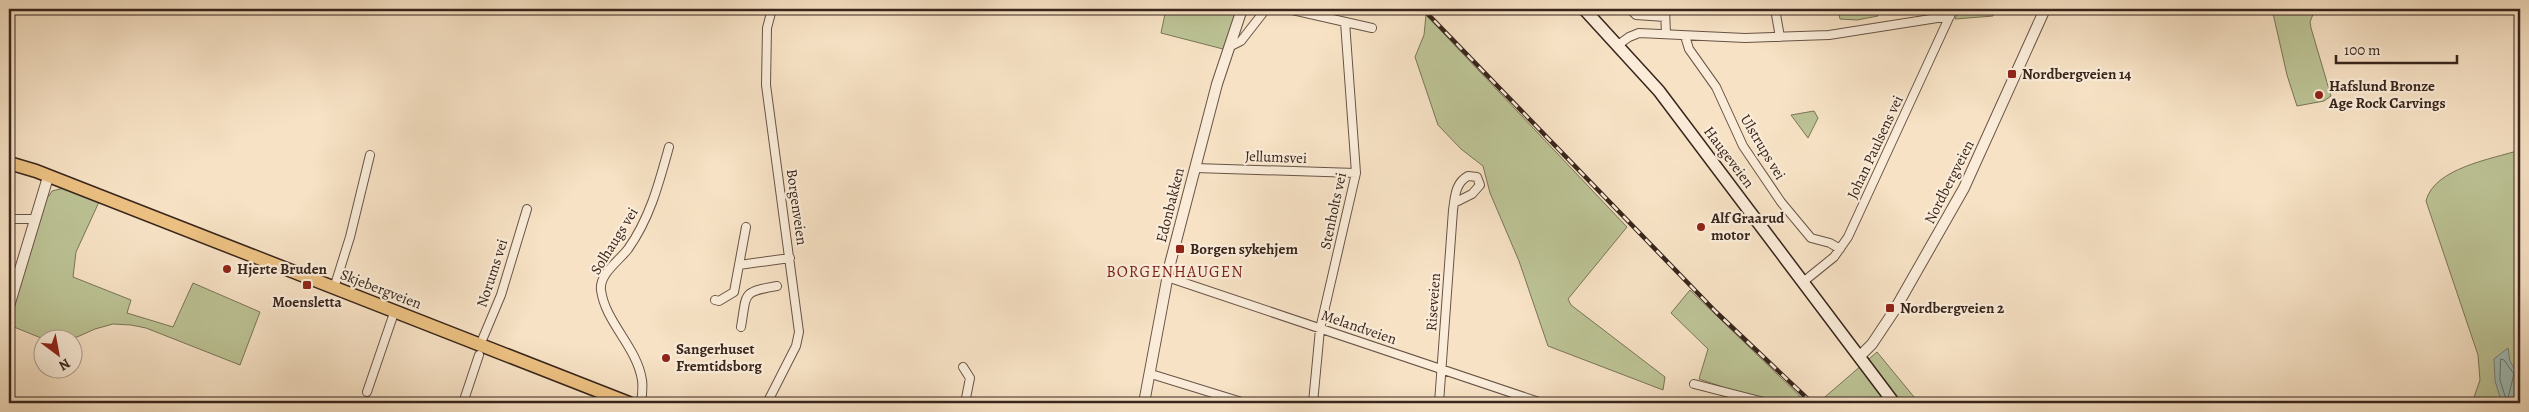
<svg xmlns="http://www.w3.org/2000/svg" width="2529" height="412" font-family="Alegreya,serif">
	<style>
		.green { fill: #bcc395; stroke: #7a7458 }
		.water { fill: #9dbdb8; stroke: #75807a }
		.lines { fill: none; stroke-linecap: round; stroke-linejoin: round }
		.shore { stroke: #6a716a; stroke-width: 1 }
		.minor-casing { stroke: #685446; stroke-width: 10 }
		.tertiary-casing { stroke: #685446; stroke-width: 12 }
		.secondary-casing { stroke: #38251c; stroke-width: 14 }
		.primary-casing { stroke: #38251c; stroke-width: 15 }
		.minor { stroke: #faecd9; stroke-width: 8 }
		.tertiary { stroke: #faecd9; stroke-width: 10 }
		.secondary { stroke: #faecd9; stroke-width: 11 }
		.primary { stroke: #ecc182; stroke-width: 12 }
		.rail-casing { stroke: #38251c; stroke-width: 4.5 }
		.rail { stroke: #faecd9; stroke-width: 2.5; stroke-dasharray: 8; stroke-linecap: butt }
		.poi-dot { fill: #8f2418; stroke: #faecd9; stroke-width: 2 }
		.labels { text-anchor: middle; dominant-baseline: central; stroke-width: 4.5; stroke-linejoin: round; paint-order: stroke }
		.poi-label { font-size: 15px; font-weight: bold; fill: #38251c; stroke: #faecd9; text-anchor: start }
		.street-label { font-size: 15px; fill: #38251c; stroke: #faecd9 }
		.neighbourhood-label { font-size: 16px; letter-spacing: 1px; fill: #7a1f14; stroke: #faecd9 }
	</style>
	<rect width="100%" height="100%" fill="#f7e2c5"/>
	<filter id="stains"><feTurbulence type="fractalNoise" baseFrequency=".004" numOctaves="4"/><feColorMatrix values="0 0 0 0 .2 0 0 0 0 .09 0 0 0 0 .02 0 0 0 .5 -.17"/></filter>
	<radialGradient id="worn" r=".72"><stop offset=".6" stop-color="#630" stop-opacity="0"/><stop offset="1" stop-color="#630" stop-opacity=".3"/></radialGradient>
	<path class="green" d="M1166 9H1237L1223 49 1161 33Z
		M1877 9 1878 16 1857 20 1840 19 1838 10Z
		M1959 9H1995L1993 16 1955 19Z
		M2272 9H2315L2310 22 2311 28 2331 96 2324 101 2297 106 2287 75Z
		M1426 15 1627 227 1568 299 1571 305 1665 377 1663 390 1548 346 1519 261 1490 193 1483 166 1461 149 1438 125 1415 57 1424 35Z
		M1814 111 1818 118 1808 138 1791 115Z
		M2520 150V403H2472L2480 380 2478 355 2426 201C2434 168 2492 159 2520 150Z
		M64 188 99 202 76 252 73 277 131 300 127 313 173 327 193 283 260 312 240 365 146 328 131 325 113 324 95 329 77 337 61 339 41 338 9 325V314L19 288 42 194 49 196 52 191Z
		M1690 290 1807 403H1771L1699 379 1708 349 1671 313Z
		M1877 352 1919 403H1818Z"/>
	<path class="water" d="M2508 348 2510 361 2514 368 2520 367 2513 402 2502 403 2495 381 2494 359Z"/>
	<g class="lines">
		<path class="shore" d="M2501 359 2504 360 2514 374 2508 398 2505 396 2500 380Z"/>
		<g class="minor-casing">
			<path id="minor" d="M1288 9 1372 28
				M1630 9 1636 15 1665 17
				M1665 9 1666 34
				M1775 9 1780 37
				M1685 36 1689 49 1716 87 1743 146 1781 202 1811 238 1830 243 1840 249
				M1618 45 1629 37 1639 33 1745 38 1829 35 1950 16
				M1229 47 1241 41 1266 9
				M1195 168 1356 173
				M9 219H35
				M739 265 790 258
				M1167 277 1542 403
				M1803 282 1834 257 1848 237 1953 9
				M334 288 350 237 370 155
				M715 300 719 301 734 292 746 227
				M741 327C747 293 741 292 777 286
				M480 345 501 295 527 209
				M963 367 970 378 965 403
				M1151 374 1245 403
				M1694 384 1768 403
				M367 392 394 313
				M463 403 479 355
				M641 403C642 396 643 387 642 380 637 347 605 322 601 290 599 274 619 261 628 249 650 218 659 183 669 147
				M767 403 796 346 799 332 766 85 767 28 772 9
				M1313 403 1320 329 1356 173 1345 22
				M1439 403 1453 210C1455 197 1455 183 1468 176L1477 177 1480 185 1472 194 1454 203"/>
		</g>
		<g class="tertiary-casing">
			<path id="tertiary" d="M9 306 48 177
				M1859 357 1872 344 1894 311 1964 188 2045 9
				M1144 403 1170 264 1217 84 1242 9"/>
		</g>
		<g class="secondary-casing">
			<path id="secondary" d="M1584 9 1659 91 1894 403"/>
		</g>
		<g class="primary-casing">
			<path id="primary" d="M9 163 36 171 629 403"/>
		</g>
		<use href="#minor" class="minor"/>
		<use href="#tertiary" class="tertiary"/>
		<use href="#secondary" class="secondary"/>
		<use href="#primary" class="primary"/>
		<g class="rail-casing">
			<path id="rail" d="M1423 9 1716 312 1812 403"/>
		</g>
		<use href="#rail" class="rail"/>
	</g>
	<g class="poi-dot">
		<rect x="2007" y="69" width="10" height="10" rx="2.5"/>
		<circle cx="2319" cy="95" r="5"/>
		<circle cx="1701" cy="227" r="5"/>
		<rect x="1175" y="244" width="10" height="10" rx="2.5"/>
		<circle cx="227" cy="269" r="5"/>
		<rect x="302" y="280" width="10" height="10" rx="2.5"/>
		<rect x="1885" y="303" width="10" height="10" rx="2.5"/>
		<circle cx="666" cy="358" r="5"/>
	</g>
	<g class="labels">
		<g class="poi-label">
			<text x="2022" y="74">Nordbergveien 14</text>
			<text x="2329" y="86">Hafslund Bronze<tspan x="2329" dy="17">Age Rock Carvings</tspan></text>
			<text x="1711" y="218">Alf Graarud<tspan x="1711" dy="17">motor</tspan></text>
			<text x="1190" y="249">Borgen sykehjem</text>
			<text x="237" y="269">Hjerte Bruden</text>
			<text x="307" y="302" text-anchor="middle">Moensletta</text>
			<text x="1900" y="308">Nordbergveien 2</text>
			<text x="676" y="349">Sangerhuset<tspan x="676" dy="17">Fremtidsborg</tspan></text>
		</g>
		<g class="street-label">
			<text transform="translate(1763 147) rotate(59)">Ulstrups vei</text>
			<text transform="translate(1875 147) rotate(-65)">Johan Paulsens vei</text>
			<text transform="translate(1276 157) rotate(2)">Jellumsvei</text>
			<text transform="translate(1729 157) rotate(53)">Haugeveien</text>
			<text transform="translate(1949 182) rotate(-63)">Nordbergveien</text>
			<text transform="translate(1170 205) rotate(-76)">Edonbakken</text>
			<text transform="translate(797 207) rotate(82)">Borgenveien</text>
			<text transform="translate(1333 211) rotate(-78)">Stenholts vei</text>
			<text transform="translate(614 241) rotate(-58)">Solhaugs vei</text>
			<text transform="translate(492 273) rotate(-72)">Norums vei</text>
			<text transform="translate(381 289) rotate(21)">Skjebergveien</text>
			<text transform="translate(1433 302) rotate(-86)">Riseveien</text>
			<text transform="translate(1359 327) rotate(19)">Melandveien</text>
		</g>
		<g class="neighbourhood-label">
			<text x="1175" y="272">BORGENHAUGEN</text>
		</g>
	</g>
	<rect width="2529" height="412" fill="none" stroke="#f7e2c5" stroke-width="30"/>
	<rect x="10" y="10" width="2509" height="392" fill="none" stroke="#38251c" stroke-width="2.5"/>
	<rect x="15" y="15" width="2499" height="382" fill="none" stroke="#38251c"/>
	<g transform="translate(58 354) rotate(148)"><circle r="24" fill="#faecd9" stroke="#ac9c8d"/>
	<path d="M0-4L9 19L0 12L-9 19Z" fill="#8f2418"/>
	<text y="-8" font-size="14" font-weight="bold" text-anchor="middle" fill="#38251c">N</text>
	</g>
	<path d="M2336 55v8h121v-8" fill="none" stroke="#38251c" stroke-width="2.5"/>
	<text x="2344" y="55" font-size="15" fill="#38251c" stroke="#faecd9" stroke-width="4" paint-order="stroke">100 m</text>
	<rect width="100%" height="100%" filter="url(#stains)"/>
	<rect width="100%" height="100%" fill="url(#worn)"/>
</svg>
